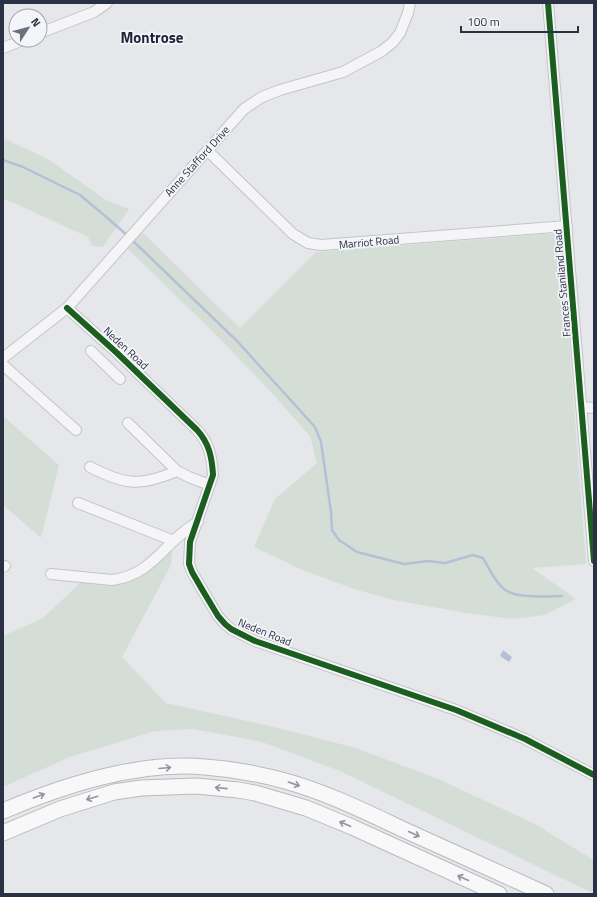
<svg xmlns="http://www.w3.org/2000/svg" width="597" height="897" font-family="'Titillium Web',sans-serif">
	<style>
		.green { fill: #d5ded6 }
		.water { fill: #b4c0d5 }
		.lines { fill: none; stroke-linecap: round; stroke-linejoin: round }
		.stream { stroke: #b4c0d5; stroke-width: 2.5 }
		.minor-casing { stroke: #c4c5c8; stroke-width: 12 }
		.highway-casing { stroke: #b8babf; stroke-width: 17 }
		.minor { stroke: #f5f5f7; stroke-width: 10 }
		.highway { stroke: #f8f8f8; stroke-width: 15 }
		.cycleway-casing { stroke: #f4f5f9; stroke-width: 8 }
		.cycleway { stroke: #1b5e20; stroke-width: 6 }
		.oneway { stroke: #92949e }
		.labels { text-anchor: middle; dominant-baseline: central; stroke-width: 3.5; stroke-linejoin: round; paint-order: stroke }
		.street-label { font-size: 11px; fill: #2b3145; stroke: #f4f5f9 }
		.district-label { font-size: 15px; font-weight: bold; fill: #1d2236; stroke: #f4f5f9 }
	</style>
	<rect width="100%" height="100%" fill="#e6e7ea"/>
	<path class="green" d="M3 138 48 159 106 200 129 209 103 247 92 246 88 237 16 204 3 199Z
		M140 230 240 328 316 252 561 233 586 564 532 568 576 599 545 615 512 619 467 613 393 600 354 589 300 569 254 547 275 499 317 463 310 436 270 391 219 338 126 247Z
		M3 416 59 465 41 538 3 505Z
		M173 542 171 565 122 657 166 703 270 726 356 748 438 779 533 823 594 860V894L340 771 262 742 193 729 155 731 70 757 3 787V636L43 618 82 581 134 571Z"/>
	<path class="water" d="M503 650 512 657 509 662 500 656Z"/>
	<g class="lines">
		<path class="stream" d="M3 160 23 167 80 195 104 215 128 236
			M131 239 237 341 315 427 321 442 331 512 332 530 339 540 357 552 404 564 428 561 445 563 473 555 483 558C489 568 495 582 504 589 516 599 547 596 562 596"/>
		<g class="minor-casing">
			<path id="minor" d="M548 3 594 561
				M40 33 94 12 107 3
				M3 48 23 40
				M208 151 293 234 308 243 321 245 567 226
				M67 308 117 353 197 430C209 443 212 457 213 475L190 542 189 564 192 572 203 591 218 616 225 624 231 629 255 641 456 710 525 739 594 775
				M91 351 120 379
				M3 358 67 308 244 109 262 97 280 90 343 72 382 51 393 42 400 33 408 13 410 3
				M3 365 76 430
				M582 407 594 408
				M128 423 177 471 191 478 210 485
				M90 467C125 485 140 487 177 471
				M78 503 174 541
				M3 567 5 566
				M51 574 112 580C154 575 165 540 198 522"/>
		</g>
		<g class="highway-casing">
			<path id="highway" d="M3 811C64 785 138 761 205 767 232 769 260 774 285 781 329 793 370 814 411 833 456 853 501 874 546 894
				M3 833 60 809 114 792 141 788 196 786 238 790 255 793 306 808 352 827 499 894"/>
		</g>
		<use href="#minor" class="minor"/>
		<use href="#highway" class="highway"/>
		<g class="cycleway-casing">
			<path id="cycleway" d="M548 3 594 561
				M67 308 117 353 197 430C209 443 212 457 213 475L190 542 189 564 192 572 203 591 218 616 225 624 231 629 255 641 456 710 525 739 594 775"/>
		</g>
		<use href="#cycleway" class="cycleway"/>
	</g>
	<defs><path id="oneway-shaft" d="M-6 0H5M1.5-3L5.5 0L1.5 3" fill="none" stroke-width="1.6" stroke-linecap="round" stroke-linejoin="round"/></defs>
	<g class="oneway">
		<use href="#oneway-shaft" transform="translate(165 768) rotate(-5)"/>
		<use href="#oneway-shaft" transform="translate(294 784) rotate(19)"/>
		<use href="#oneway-shaft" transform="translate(221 788) rotate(-174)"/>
		<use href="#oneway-shaft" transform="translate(39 796) rotate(-20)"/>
		<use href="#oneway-shaft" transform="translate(92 798) rotate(163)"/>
		<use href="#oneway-shaft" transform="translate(345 824) rotate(-157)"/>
		<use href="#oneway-shaft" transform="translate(414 834) rotate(24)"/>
		<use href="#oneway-shaft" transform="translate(463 878) rotate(-156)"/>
	</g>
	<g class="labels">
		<g class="street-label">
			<text transform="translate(197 161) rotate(-48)">Anne Stafford Drive</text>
			<text transform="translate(369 242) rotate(-5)">Marriot Road</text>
			<text transform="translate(562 283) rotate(-95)">Frances Staniland Road</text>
			<text transform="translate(126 348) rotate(43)">Neden Road</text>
			<text transform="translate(265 632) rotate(22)">Neden Road</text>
		</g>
		<g class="district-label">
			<text x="152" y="37">Montrose</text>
		</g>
	</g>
	<rect width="597" height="897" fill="none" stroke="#2b3145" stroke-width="8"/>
	<g transform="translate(28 28) rotate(54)"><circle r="19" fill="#f4f5f9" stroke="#a4a7b1"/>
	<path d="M0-3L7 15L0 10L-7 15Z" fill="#6c717f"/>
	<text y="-6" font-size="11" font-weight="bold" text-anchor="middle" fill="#2b3145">N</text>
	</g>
	<path d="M461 26v6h117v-6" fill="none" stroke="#2b3145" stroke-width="2"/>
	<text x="467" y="26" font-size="12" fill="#2b3145" stroke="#f4f5f9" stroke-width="3" paint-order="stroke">100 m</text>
</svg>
